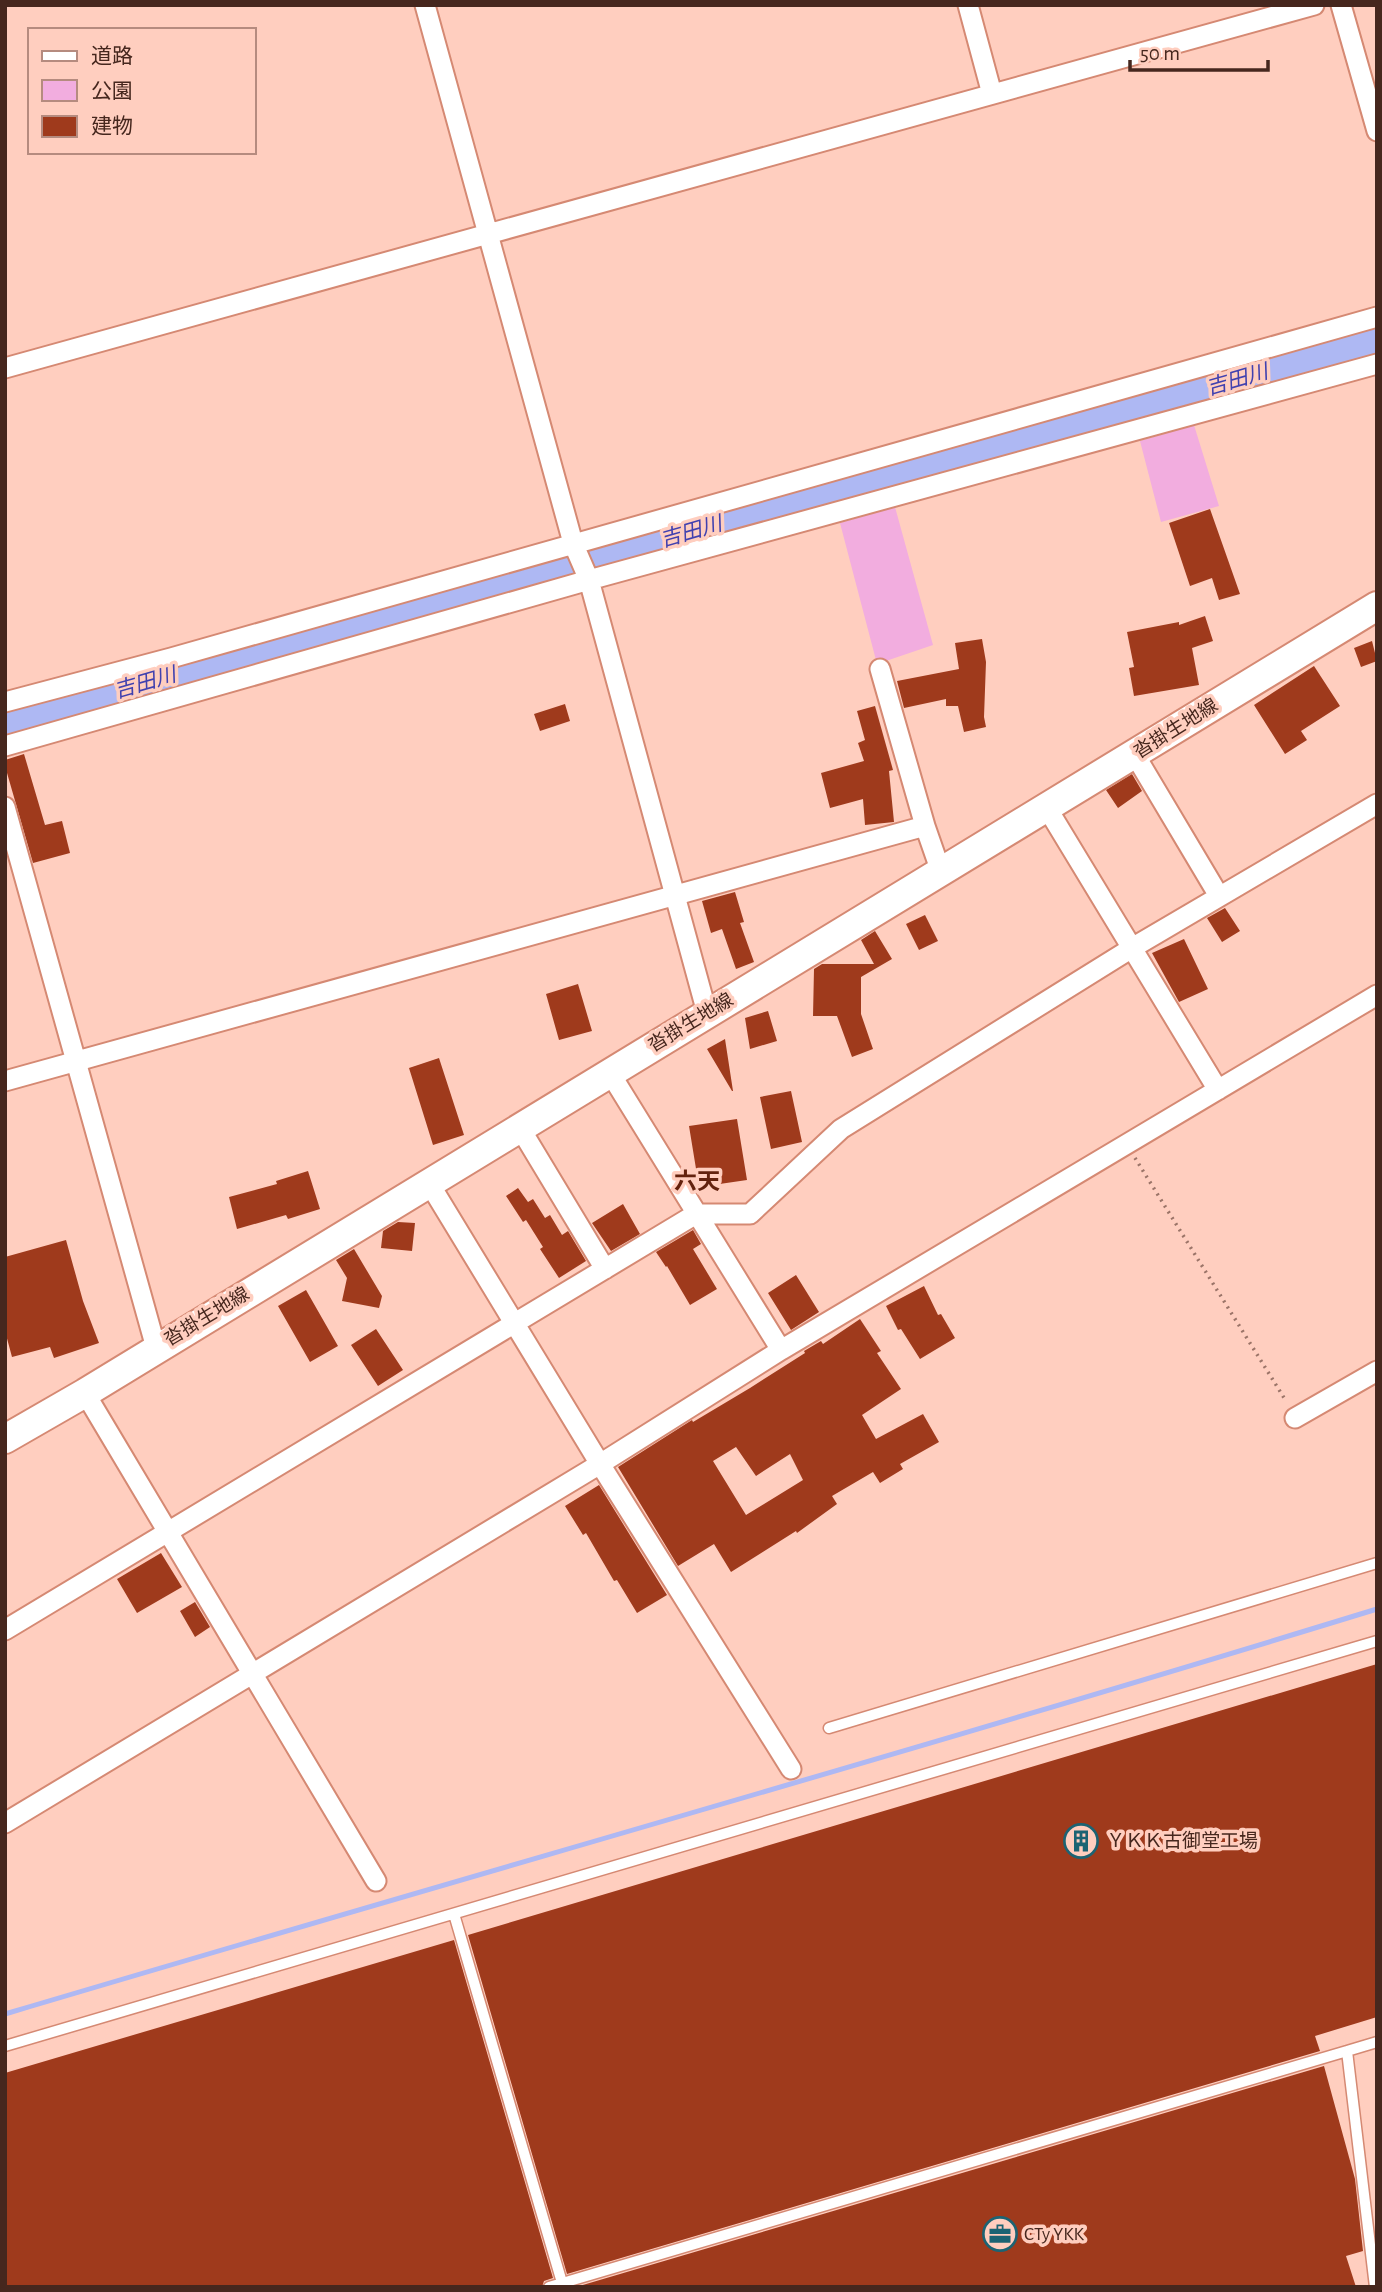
<svg xmlns="http://www.w3.org/2000/svg" width="1382" height="2292" font-family="'Alegreya Sans','Noto Sans JP',sans-serif">
	<style>
		.green { fill: #f2addf }
		.lines { fill: none; stroke-linecap: round; stroke-linejoin: round }
		.stream { stroke: #aeb8f3; stroke-width: 5 }
		.river { stroke: #aeb8f3; stroke-width: 33 }
		.building { fill: #9f3a1c; fill-rule: evenodd }
		.lane-casing { stroke: #d58973; stroke-width: 13 }
		.street-casing { stroke: #d58973; stroke-width: 23 }
		.secondary-casing { stroke: #d58973; stroke-width: 32 }
		.path { stroke: #9b7468; stroke-width: 3.5; stroke-dasharray: 2 5; stroke-linecap: butt }
		.lane { stroke: #fff; stroke-width: 10 }
		.street { stroke: #fff; stroke-width: 19 }
		.secondary { stroke: #fff; stroke-width: 28 }
		.labels { text-anchor: middle; dominant-baseline: central; stroke-width: 7; stroke-linejoin: round; paint-order: stroke }
		.street-label { font-size: 19px; fill: #46271e; stroke: #ffcebf }
		.poi-label { font-size: 19px; fill: #46271e; stroke: #ffcebf; text-anchor: start }
		.water-label { font-size: 21px; font-style: italic; fill: #4141af; stroke: #ffcebf }
		.quarter-label { font-size: 23px; font-weight: bold; fill: #63220e; stroke: #ffcebf }
	</style>
	<rect width="100%" height="100%" fill="#ffcebf"/>
	<path class="green" d="M1194 425 1219 506 1161 522 1140 441Z
		M895 507 933 645 877 664 840 523Z"/>
	<g class="lines">
		<path class="stream" d="M5 2014C462 1878 921 1749 1377 1609"/>
		<path class="river" d="M5 722 395 617 1377 341"/>
	</g>
	<path class="building" d="M1210 509 1240 594 1219 600 1212 578 1190 586 1169 523Z
		M1205 616 1213 641 1192 648 1199 685 1134 696 1129 668 1134 667 1127 632 1179 622V625Z
		M982 639 986 662 984 717 986 727 964 732 958 706H946V699L904 708 897 681 959 669 955 643Z
		M1372 641 1377 661 1361 667 1354 648Z
		M1314 666 1340 706 1301 731 1307 740 1285 754 1254 705Z
		M565 704 570 721 540 731 534 714Z
		M875 706 893 770 889 771 894 822 865 825 863 799 830 808 821 773 864 761 858 743 865 740 857 711Z
		M24 754 45 825 62 821 70 853 33 863 5 766V760Z
		M1132 774 1142 791 1118 808 1106 790Z
		M735 892 744 922 740 923 754 962 736 969 722 929 711 933 702 901Z
		M1225 908 1240 931 1222 942 1207 918Z
		M925 915 938 941 919 950 906 924Z
		M875 931 892 959 861 977V1014L873 1049 852 1057 837 1016H813L814 969 822 964H874L861 940Z
		M1184 939 1208 989 1179 1002 1152 953Z
		M578 984 592 1031 559 1040 546 994Z
		M768 1011 777 1041 750 1049 745 1018Z
		M725 1039 733 1091H732L707 1049Z
		M439 1058 464 1135 433 1145 409 1068Z
		M791 1091 802 1142 771 1149 760 1097Z
		M737 1119 747 1180 699 1187 689 1126Z
		M308 1171 320 1209 288 1219 286 1215 237 1229 229 1197 277 1184 276 1181Z
		M518 1188 528 1202 533 1199 545 1218 550 1215 562 1235 568 1231 586 1261 559 1278 540 1249 543 1247 526 1220 523 1222 506 1196Z
		M623 1204 640 1234 611 1251 592 1223Z
		M398 1222 415 1223 412 1251 381 1248 383 1231Z
		M693 1230 701 1244 693 1249 717 1289 690 1305 667 1266 666 1267 656 1252Z
		M66 1240 83 1301 99 1343 54 1358 50 1347 12 1357 5 1331V1257Z
		M354 1249 382 1296 379 1308 342 1301 347 1278 336 1260Z
		M796 1275 819 1312 791 1330 768 1293Z
		M924 1286 938 1315 941 1314 955 1338 920 1359 901 1329 898 1330 886 1306Z
		M306 1290 338 1346 310 1362 278 1306Z
		M860 1319 881 1351 877 1353 901 1389 862 1415 876 1439 923 1414 939 1442 900 1464 903 1469 880 1483 873 1472 832 1496 837 1504 797 1533 796 1531 731 1572 714 1544 678 1566 618 1467 692 1420 693 1422 750 1388 805 1353 804 1351 821 1341 823 1344ZM736 1447 756 1476 790 1454 803 1480 746 1515 713 1461Z
		M376 1329 403 1370 378 1386 351 1345Z
		M599 1485 667 1595 637 1613 617 1580 614 1581 586 1533 583 1535 565 1506Z
		M161 1553 182 1587 137 1613 117 1579Z
		M195 1602 210 1627 195 1637 180 1611Z
		M1377 1664V2017L1315 2036 1320 2051 567 2274 468 1935Z
		M454 1940 553 2278 544 2281 542 2287H5V2073Z
		M1324 2066 1355 2179 1363 2251 1346 2256 1356 2287H576Z"/>
	<g class="lines">
		<g class="lane-casing">
			<path id="lane" d="M829 1728 1377 1563
				M454 1914 563 2286
				M5 2046 1377 1641
				M1347 2051 1377 2042
				M549 2287 1347 2051 1375 2287"/>
		</g>
		<g class="street-casing">
			<path id="street" d="M425 5 573 543 589 580 707 1013
				M968 5 992 94
				M1341 5 1377 131
				M5 368 1314 5
				M880 669 925 826
				M5 702 171 658 1377 317
				M5 746 589 580 1377 364
				M1135 755 1219 896
				M5 807 156 1348
				M1047 808 1218 1090
				M610 1073 781 1350
				M5 1081 925 826 941 872
				M520 1128 605 1269
				M429 1183 600 1464 791 1769
				M85 1393 376 1881
				M1295 1418 1377 1371
				M5 1630 696 1214H750L841 1129 1132 948 1377 804
				M5 1823 600 1464 781 1350 1377 995"/>
		</g>
		<g class="secondary-casing">
			<path id="secondary" d="M5 1439 85 1393 1377 606"/>
		</g>
		<path class="path" d="M1135 1158 1286 1401"/>
		<use href="#lane" class="lane"/>
		<use href="#street" class="street"/>
		<use href="#secondary" class="secondary"/>
	</g>
	<defs>
		<g id="building-ring" transform="scale(1.75)"><circle r="9.5" fill="#ffcebf" stroke="#1c6373" stroke-width="1.5"/><path d="M-4-6H4V6H1V3H-1V6H-4ZM-2.5-4.3h1.7v1.8h-1.7ZM.8-4.3h1.7v1.8H.8ZM-2.5-1h1.7V.8h-1.7ZM.8-1h1.7V.8H.8Z" fill="#1c6373"/></g>
		<g id="office-ring" transform="scale(1.75)"><circle r="9.5" fill="#ffcebf" stroke="#1c6373" stroke-width="1.5"/><path d="M-6-3h4V-5.5h4V-3h4V5H-6ZM-1-4.5V-3h2v-1.5ZM-6 0V1H6V0Z" fill="#1c6373"/></g>
	</defs>
	<g fill-rule="evenodd">
		<use href="#building-ring" x="1081" y="1841"/>
		<use href="#office-ring" x="1000" y="2234"/>
	</g>
	<g class="labels">
		<g class="street-label">
			<text transform="translate(1176 729) rotate(-32)">沓掛生地線</text>
			<text transform="translate(691 1023) rotate(-31)">沓掛生地線</text>
			<text transform="translate(207 1317) rotate(-31)">沓掛生地線</text>
		</g>
		<g class="poi-label">
			<text x="1106" y="1841">ＹＫＫ古御堂工場</text>
			<text x="1024" y="2234">CTy YKK</text>
		</g>
		<g class="water-label">
			<text transform="translate(1237 380) rotate(-16)">吉田川</text>
			<text transform="translate(691 532) rotate(-16)">吉田川</text>
			<text transform="translate(145 683) rotate(-16)">吉田川</text>
		</g>
		<g class="quarter-label">
			<text x="697" y="1182">六天</text>
		</g>
	</g>
	<rect width="1382" height="2292" fill="none" stroke="#46271e" stroke-width="14"/>
	<rect x="28" y="28" width="228" height="126" fill="#ffcebf" stroke="#b58b7f" stroke-width="2"/>
	<rect x="42" y="51" width="35" height="10" fill="#ffffff" stroke="#b58b7f" stroke-width="2"/>
	<text x="91" y="63" font-size="21" fill="#46271e">道路</text>
	<rect x="42" y="80" width="35" height="21" fill="#f2addf" stroke="#b58b7f" stroke-width="2"/>
	<text x="91" y="98" font-size="21" fill="#46271e">公園</text>
	<rect x="42" y="116" width="35" height="21" fill="#9f3a1c" stroke="#b58b7f" stroke-width="2"/>
	<text x="91" y="133" font-size="21" fill="#46271e">建物</text>
	<path d="M1130 60v10h138v-10" fill="none" stroke="#46271e" stroke-width="3.5"/>
	<text x="1140" y="60" font-size="21" fill="#46271e" stroke="#ffcebf" stroke-width="5" paint-order="stroke">50 m</text>
</svg>
